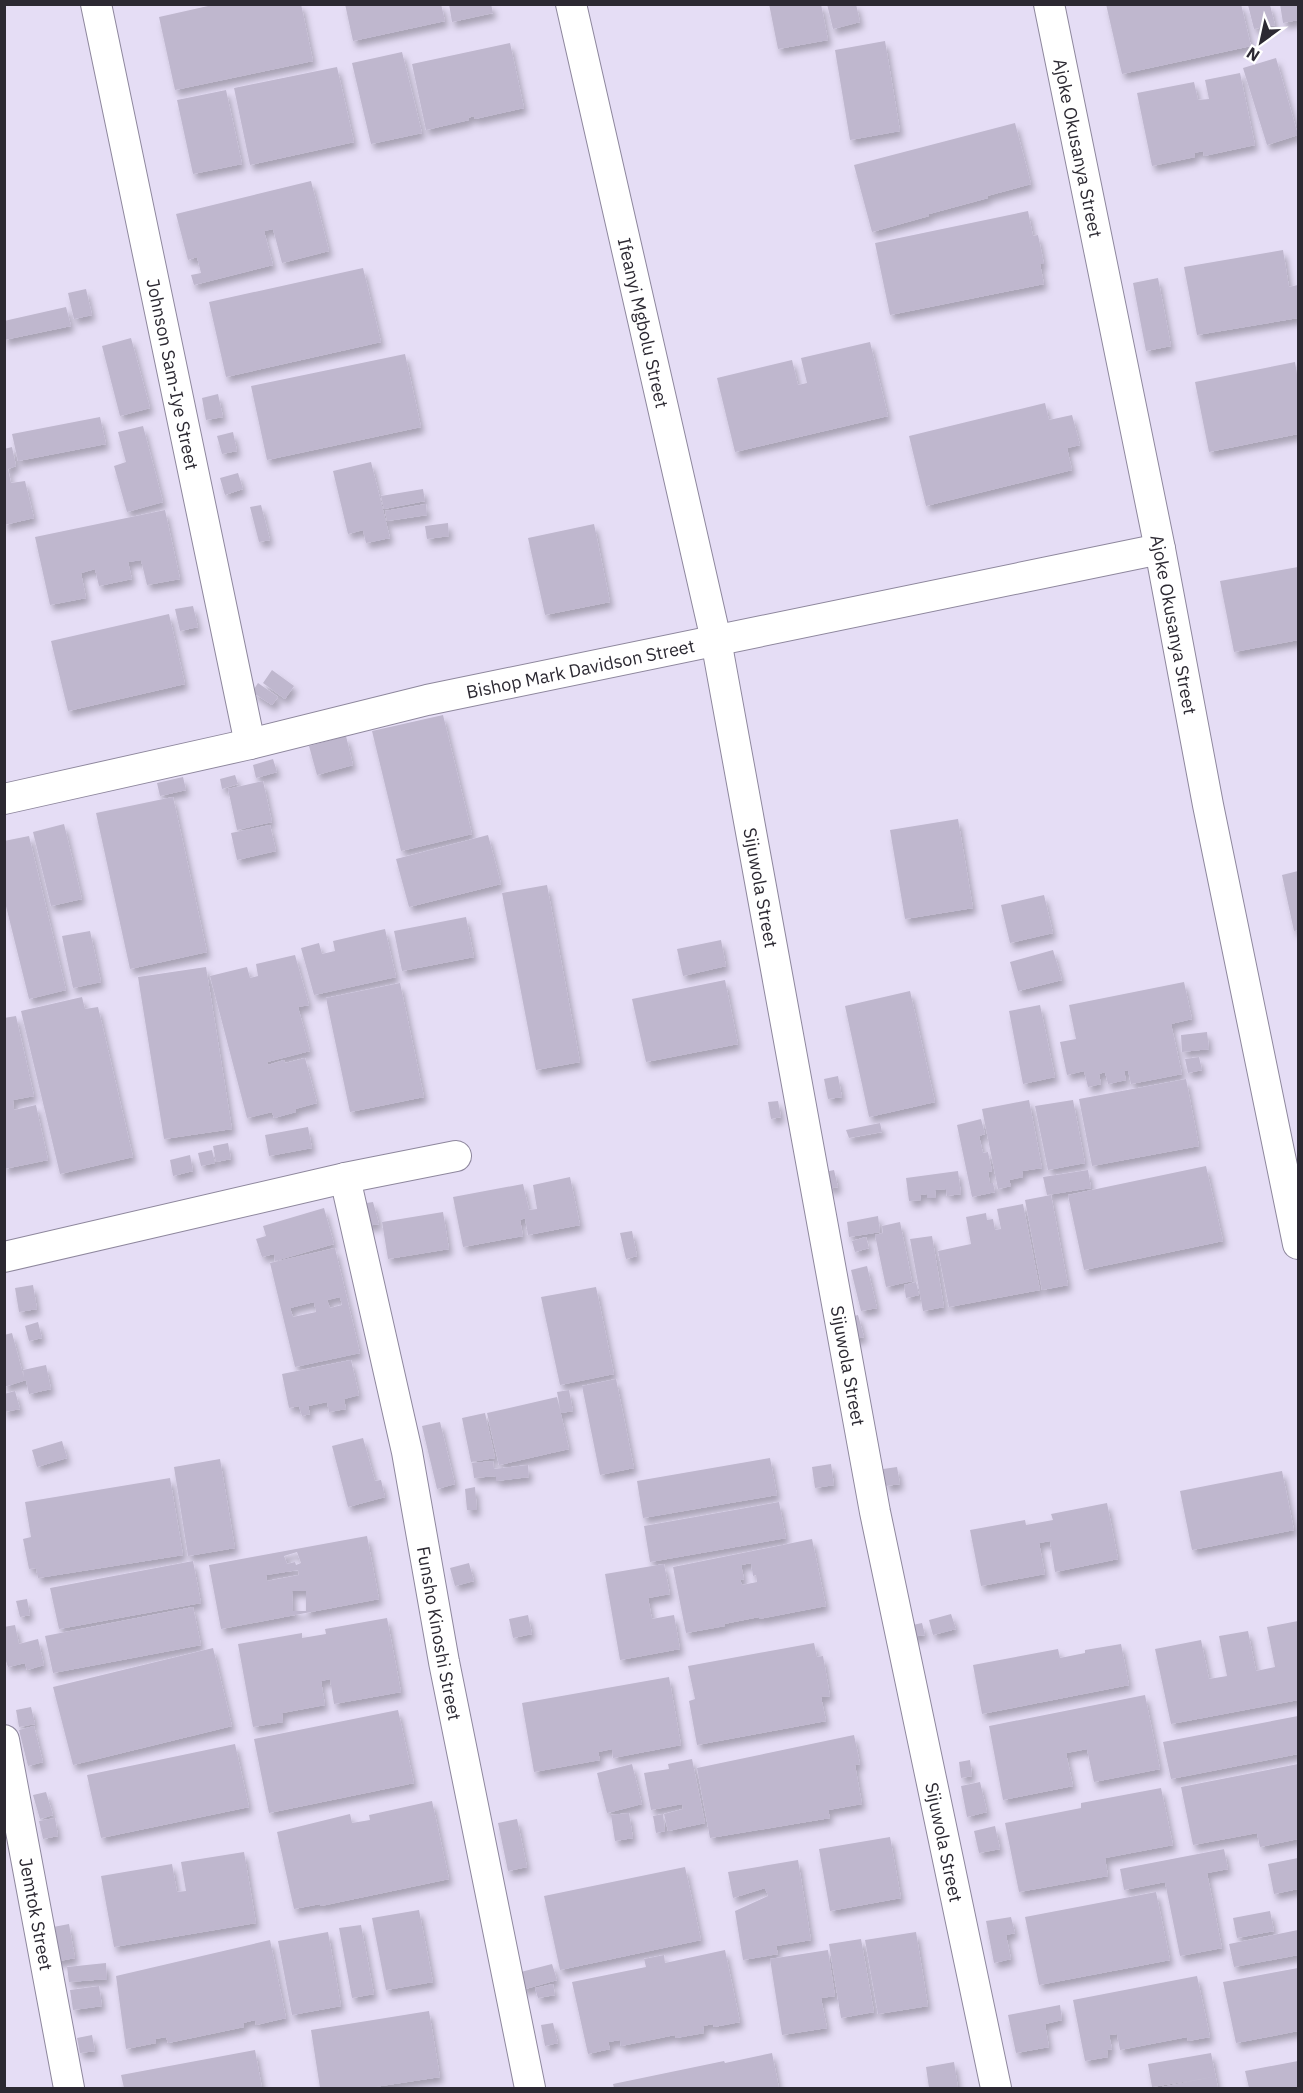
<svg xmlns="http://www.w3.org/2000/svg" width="1303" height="2093" font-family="'IBM Plex Sans',sans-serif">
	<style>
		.building { fill: #bfb7ce; fill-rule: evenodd; filter: url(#shadow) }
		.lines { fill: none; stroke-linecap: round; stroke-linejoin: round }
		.street-casing { stroke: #8e879d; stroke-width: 32 }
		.street { stroke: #fff; stroke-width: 30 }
		.labels { text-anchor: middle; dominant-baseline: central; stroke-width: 5; stroke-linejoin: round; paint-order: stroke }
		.street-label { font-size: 18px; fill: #2c2932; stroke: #fff }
	</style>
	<defs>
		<filter id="shadow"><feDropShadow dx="3.5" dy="6" stdDeviation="3" flood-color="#0004"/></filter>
	</defs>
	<rect width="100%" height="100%" fill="#e5ddf5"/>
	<path class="building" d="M217 4H301L313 61 175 90 159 17Z
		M345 4H441L445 21 353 41Z
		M449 4H491L493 13 452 22Z
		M769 4H821L828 40 778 49Z
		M827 4H856L860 22 833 29Z
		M1106 4H1241L1251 46 1122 74Z
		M1280 4H1298V20L1283 23Z
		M1248 5H1270L1275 25 1254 29Z
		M885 41 900 131 850 140 835 50Z
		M510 43 524 108 475 119 474 116 468 118 469 120 426 130 412 64Z
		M402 52 422 133 371 144 352 63Z
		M1276 58 1298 135 1267 145 1243 68Z
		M337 67 354 142 250 165 234 88Z
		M1240 73 1255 145 1204 156 1203 151 1194 153 1195 157 1152 166 1137 93 1194 82 1198 100 1209 99 1205 80Z
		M226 90 242 164 193 174 177 100Z
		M1015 123 1031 184 987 196 988 198 929 214V216L872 232 854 165Z
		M311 181 329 251 282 263 273 229 264 231 273 265 194 285 191 275 201 273 197 257 188 260 176 214Z
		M1028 211 1033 236 1038 235 1044 264H1040L1044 284 890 315 875 243Z
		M1283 250 1289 287 1298 285V318L1197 335 1184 267Z
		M363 268 381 342 226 377 209 302Z
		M1158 278 1171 346 1146 351 1133 283Z
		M86 289 92 315 74 319 68 293Z
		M66 307 71 326 4 340V321Z
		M131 338 150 408 120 416 102 346Z
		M870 342 888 416 735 452 717 378 792 360 798 385 807 383 801 358Z
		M405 354 421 427 267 460 251 386Z
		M1295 362 1298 381V434L1209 452 1195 382Z
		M218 394 223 417 206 420 202 398Z
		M1045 403 1049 420 1072 415 1080 445 1067 448 1072 470 926 506 909 436Z
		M100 417 106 444 18 461 12 434Z
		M143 426 163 502 127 512 114 466 126 462 118 432Z
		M233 432 237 451 222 454 217 436Z
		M12 447 16 466 8 469 11 483 25 481 34 518 4 525V449Z
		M371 462 390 538 366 543 363 530 348 534 333 471Z
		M238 473 243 489 225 495 220 478Z
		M423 489 425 501 384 509 381 496Z
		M426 504 427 515 387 521 385 511Z
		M261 505 270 540 259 542 250 507Z
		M165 510 180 579 147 585 141 560 128 562 132 579 99 586 95 569 81 573 86 598 50 605 35 537Z
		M448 523 449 536 427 539 425 526Z
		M594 524 610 602 545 615 528 538Z
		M1298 567V640L1234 652 1220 581Z
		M193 606 198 627 180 631 175 609Z
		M169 614 185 684 68 711 51 641Z
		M272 670 294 686 285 699 263 683Z
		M258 683 278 697 272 705 252 692Z
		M443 715 472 834 401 851 372 731Z
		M346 736 353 765 317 775 309 746Z
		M273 759 277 772 256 778 253 765Z
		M235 775 238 784 222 789 220 779Z
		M183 777 186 790 160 796 157 783Z
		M263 781 272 822 237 830 228 789Z
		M173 797 207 952 130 969 96 813Z
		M958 819 973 908 905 919 890 830Z
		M64 824 82 899 51 906 33 832Z
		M270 825 276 851 237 860 231 833Z
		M488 835 501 884 409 907 396 859Z
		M29 836 66 990 29 999 4 898V841Z
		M1298 871V930L1294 931 1282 875Z
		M547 885 580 1062 536 1070 502 893Z
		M1044 895 1053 933 1010 943 1001 905Z
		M466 917 474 957 402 971 394 931Z
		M385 929 396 977 314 995 301 948 319 943 322 954 335 951 333 941Z
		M90 931 101 982 73 988 62 936Z
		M721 940 726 966 683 976 677 949Z
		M1053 950 1062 980 1018 991 1010 962Z
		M295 955 309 1005 298 1007 310 1051 267 1062 268 1065 284 1060 285 1063 305 1058 317 1103 295 1109 296 1112 274 1118 272 1112 247 1118 210 976 247 967 250 978 258 976 256 964Z
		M206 967 232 1129 164 1139 138 977Z
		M725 980 738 1044 646 1062 632 999Z
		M1184 982 1192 1019 1171 1024 1182 1074 1131 1084 1128 1070 1124 1071 1126 1080 1108 1084 1105 1072 1099 1074 1101 1084 1088 1087 1084 1071 1067 1075 1060 1042 1076 1039 1069 1005Z
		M400 983 424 1097 350 1112 326 998Z
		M910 991 935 1102 869 1117 845 1006Z
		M82 997 85 1009 98 1007 133 1157 60 1174 21 1011Z
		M1040 1005 1055 1077 1023 1084 1009 1011Z
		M16 1016 34 1096 13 1100 14 1110 36 1105 48 1160 4 1169V1018Z
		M1207 1032 1209 1049 1182 1052 1181 1035Z
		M1199 1057 1202 1070 1188 1073 1185 1059Z
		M838 1076 842 1097 828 1099 824 1079Z
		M1186 1079 1199 1146 1092 1166 1079 1099Z
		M1029 1100 1042 1168 1022 1171 1023 1177 1009 1180 1011 1186 998 1189 982 1109Z
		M1073 1100 1085 1163 1048 1170 1035 1106Z
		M778 1101 781 1117 771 1119 768 1102Z
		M981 1119 985 1134 979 1136 983 1153 988 1152 992 1171 988 1172 990 1183H993L995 1192 972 1197 957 1125Z
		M880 1123 882 1132 849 1138 846 1130Z
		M308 1127 312 1148 269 1156 265 1135Z
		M228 1143 231 1159 216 1162 213 1146Z
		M212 1150 215 1163 201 1166 198 1153Z
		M190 1155 193 1171 173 1176 170 1160Z
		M1206 1166 1223 1241 1084 1270 1068 1195Z
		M834 1170 838 1187 828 1189 825 1172Z
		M1088 1170 1091 1188 1047 1195 1043 1177Z
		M958 1171 961 1194 947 1196 946 1189 935 1190 936 1198H927V1194L920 1195 921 1200 909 1201 906 1178Z
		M570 1177 580 1225 528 1235 525 1218 520 1220 523 1236 463 1247 453 1197 523 1184 529 1210 537 1209 533 1185Z
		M1051 1195 1068 1285 1042 1290 1025 1200Z
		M373 1202 379 1224 366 1226 360 1204Z
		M1023 1204 1040 1290 949 1307 938 1251 971 1244 966 1217 986 1213 987 1220 993 1219 995 1230 1001 1229 997 1209Z
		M324 1208 334 1244 275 1261 274 1254 262 1257 256 1239 266 1236 263 1226Z
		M443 1212 449 1249 388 1259 382 1222Z
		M878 1216 880 1232 849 1237 847 1222Z
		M900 1222 912 1281 886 1287 875 1235 883 1233 882 1226Z
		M632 1231 637 1256 626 1259 620 1233Z
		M932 1236 944 1307 923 1311 910 1239Z
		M866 1237 869 1248 855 1252 852 1241Z
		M335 1248 360 1353 295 1367 270 1263ZM340 1297 342 1305 330 1308 327 1300ZM314 1302 316 1312 293 1317 290 1308Z
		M867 1266 877 1308 861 1311 851 1270Z
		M916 1282 919 1295 906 1298 904 1285Z
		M33 1285 37 1309 19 1312 15 1288Z
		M596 1287 614 1374 560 1385 541 1297Z
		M858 1315 864 1337 848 1341 842 1319Z
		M38 1322 42 1338 29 1341 25 1326Z
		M12 1333 24 1378 23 1370 46 1365 51 1389 29 1394 26 1380 4 1387V1335Z
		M351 1360 359 1395 344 1399 346 1409 329 1412 327 1402 308 1406 310 1414 302 1416 299 1406 289 1408 282 1374Z
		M616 1379 634 1468 600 1475 582 1386Z
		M569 1390 573 1411 561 1413 557 1392Z
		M15 1391 20 1409 4 1412V1394Z
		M557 1397 569 1449 499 1465 487 1413Z
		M485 1413 495 1458 471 1462 462 1418Z
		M440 1422 455 1484 437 1489 422 1426Z
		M363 1438 375 1481 381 1480 385 1497 348 1507 332 1446Z
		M62 1441 67 1458 37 1467 32 1450Z
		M770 1458 777 1495 643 1518 637 1481Z
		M220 1459 235 1548 188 1556 174 1467Z
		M493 1461 494 1469 528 1465 529 1477 496 1481V1476L474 1478 472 1463Z
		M831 1464 834 1485 815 1488 812 1467Z
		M897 1467 900 1484 886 1486 883 1469Z
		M1282 1471 1294 1530 1192 1550 1180 1491Z
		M170 1478 183 1555 38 1578 36 1568 29 1569 23 1539 31 1537 25 1502Z
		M475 1487 477 1510H467L465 1489Z
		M779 1502 786 1538 650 1562 644 1526Z
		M1107 1503 1118 1559 1055 1572 1050 1541 1039 1543 1045 1574 981 1586 970 1530 1025 1520 1026 1525 1053 1520 1051 1514Z
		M367 1536 379 1599 221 1629 209 1565ZM297 1552 301 1563 296 1565 295 1562 287 1564 284 1556ZM298 1570 299 1575 267 1581 266 1575ZM292 1591H306V1611H293Z
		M812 1539 826 1606 759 1619V1617L724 1624 725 1626 686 1633 673 1567ZM751 1563 753 1576 756 1575 757 1582 742 1585 740 1580 744 1579 741 1565Z
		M193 1561 201 1603 59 1629 50 1588Z
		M469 1563 474 1581 455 1586 450 1568Z
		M664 1564 670 1594 648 1598 652 1619 674 1615 680 1649 620 1660 605 1574Z
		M27 1599 30 1615 20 1617 16 1601Z
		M193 1607 201 1645 53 1673 45 1636Z
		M951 1614 956 1629 933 1635 929 1620Z
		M528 1615 532 1634 513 1638 509 1619Z
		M387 1618 401 1692 334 1704 330 1679 321 1681 325 1705 282 1713 283 1722 253 1727 238 1644 302 1633V1638L326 1634 325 1629Z
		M1298 1621V1700L1171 1724 1155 1649 1201 1640 1209 1679 1227 1676 1219 1636 1248 1631 1256 1671 1275 1667 1267 1627Z
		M922 1623 925 1635 911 1637 908 1626Z
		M15 1625 19 1644 38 1639 44 1665 27 1670 25 1663 8 1667 4 1655V1627Z
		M814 1643 817 1657 823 1656 830 1696 821 1697 826 1721 697 1745 689 1701 695 1699 688 1666Z
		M1121 1644 1129 1685 982 1714 973 1665 1058 1649 1060 1658 1085 1653V1650Z
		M213 1648 232 1726 73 1765 53 1687Z
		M669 1677 681 1745 613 1758 612 1749 598 1752 600 1760 534 1772 522 1703Z
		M1145 1695 1160 1769 1094 1782 1087 1749 1066 1753 1073 1786 1003 1800 989 1726Z
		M31 1707 35 1724 19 1727 16 1710Z
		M398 1710 414 1783 269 1813 254 1739Z
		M1298 1716V1754L1171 1779 1163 1742Z
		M34 1726 43 1762 28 1766 19 1730Z
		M854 1735 860 1764 855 1765 862 1804 828 1810 830 1818 710 1838 697 1768Z
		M235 1744 249 1807 101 1838 87 1775Z
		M692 1759 705 1823 668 1831 664 1814 683 1809 682 1804 651 1810 644 1773 669 1769 668 1764Z
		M970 1760 972 1776 961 1778 959 1762Z
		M632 1764 642 1804 607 1813 597 1773Z
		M1298 1764V1839L1260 1847 1257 1833 1193 1845 1181 1787Z
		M980 1782 987 1812 967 1817 961 1786Z
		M1161 1788 1173 1845 1105 1858 1108 1876 1019 1892 1005 1823 1081 1808V1803Z
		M46 1792 53 1815 40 1819 33 1795Z
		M432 1801 449 1879 321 1906 320 1904 294 1909 277 1832 350 1814 352 1823 370 1820 369 1815Z
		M629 1813 633 1838 615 1841 611 1815Z
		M663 1814 665 1831 656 1833 653 1816Z
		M55 1818 58 1836 43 1839 39 1821Z
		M517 1819 527 1867 508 1871 498 1823Z
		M995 1826 1000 1849 979 1853 974 1831Z
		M890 1837 901 1898 830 1911 819 1849Z
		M1224 1849 1228 1869 1207 1873 1222 1948 1180 1956 1165 1882 1124 1890 1120 1869Z
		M244 1852 256 1923 114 1947 101 1876 172 1864 177 1892 186 1891 181 1862Z
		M1298 1858V1889L1274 1894 1268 1864Z
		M798 1860 811 1940 776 1946 778 1954 743 1960 735 1911 768 1896 765 1888 733 1898 728 1872Z
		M685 1867 701 1940 560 1970 544 1896Z
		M1156 1892 1170 1960 1039 1985 1025 1917Z
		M419 1910 433 1982 386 1990 372 1918Z
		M1270 1911 1274 1931 1237 1938 1233 1918Z
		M1011 1917 1015 1933 1006 1935 1011 1959 994 1963 986 1921Z
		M69 1924 75 1958 54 1962 48 1928Z
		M361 1925 374 1994 352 1998 339 1928Z
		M1298 1930V1955L1234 1967 1229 1944Z
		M328 1932 341 2006 292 2015 278 1941Z
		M916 1932 928 2006 878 2014 865 1940Z
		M861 1939 874 2012 841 2018 829 1944Z
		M270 1940 286 2018 256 2025 255 2020 243 2023 244 2027 168 2043 166 2037 155 2039 156 2043 126 2049 116 1976Z
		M725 1950 740 2022 714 2027 713 2024 703 2026 704 2033 676 2038 675 2035 621 2046 620 2040 608 2042 610 2049 588 2054 572 1982 646 1967 644 1959 664 1955 665 1963Z
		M828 1950 835 1996 821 1998 827 2028 782 2035 770 1959Z
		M106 1963 107 1979 69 1982 67 1967Z
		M552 1964 557 1980 522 1990 517 1973Z
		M1298 1968V2031L1236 2043 1223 1982Z
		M1197 1976 1210 2037 1188 2041 1187 2037 1120 2050 1117 2034 1109 2035 1112 2049 1107 2050 1108 2057 1085 2061 1073 2000Z
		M553 1984 555 1995 538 1998 535 1988Z
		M99 1986 102 2006 73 2010 70 1990Z
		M1060 2005 1062 2020 1045 2024 1049 2047 1016 2053 1008 2015Z
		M429 2011 440 2077 368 2088H320L311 2030Z
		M553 2023 558 2043 545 2046 541 2025Z
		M92 2035 95 2051 80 2053 77 2038Z
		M255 2050 262 2088H124L121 2075Z
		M772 2053 779 2088H614L613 2084 724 2061 725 2063Z
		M1211 2053 1218 2088H1157L1213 2077 1152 2087 1148 2064Z
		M1298 2061V2088H1249L1245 2071Z
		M954 2062 958 2088H929L926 2067Z"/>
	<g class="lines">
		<g class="street-casing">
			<g id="street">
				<path id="s1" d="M96 4 250 744"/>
				<path id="s2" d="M571 4 716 640 875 1512 996 2088"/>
				<path id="s3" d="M1049 4 1160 549 1208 805 1298 1244"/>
				<path id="s4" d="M4 799 250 744 427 700 1160 549"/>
				<path id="s5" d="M345 1178 407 1452 444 1662 530 2088"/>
				<path d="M4 1257 345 1178 456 1156"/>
				<path id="s6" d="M4 1740 69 2088"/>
			</g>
		</g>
		<use href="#street" class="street"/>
	</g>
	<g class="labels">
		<g class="street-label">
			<text stroke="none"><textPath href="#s3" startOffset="147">Ajoke Okusanya Street</textPath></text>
			<text stroke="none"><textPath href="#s2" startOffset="327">Ifeanyi Mgbolu Street</textPath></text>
			<text stroke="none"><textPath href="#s1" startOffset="378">Johnson Sam-Iye Street</textPath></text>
			<text stroke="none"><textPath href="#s3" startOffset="633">Ajoke Okusanya Street</textPath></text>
			<text stroke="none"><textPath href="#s4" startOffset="591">Bishop Mark Davidson Street</textPath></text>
			<text stroke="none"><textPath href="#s2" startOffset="904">Sijuwola Street</textPath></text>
			<text stroke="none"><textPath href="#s2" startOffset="1390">Sijuwola Street</textPath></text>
			<text stroke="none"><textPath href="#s5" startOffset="465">Funsho Kinoshi Street</textPath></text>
			<text stroke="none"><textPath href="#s2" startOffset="1876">Sijuwola Street</textPath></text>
			<text stroke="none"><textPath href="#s6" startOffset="177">Jemtok Street</textPath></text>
		</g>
	</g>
	<rect width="1303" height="2093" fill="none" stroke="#2c2932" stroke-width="12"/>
	<g transform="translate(1261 42) rotate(213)" stroke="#ffffff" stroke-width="4.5" paint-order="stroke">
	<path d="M0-4.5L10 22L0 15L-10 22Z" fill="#2c2932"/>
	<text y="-9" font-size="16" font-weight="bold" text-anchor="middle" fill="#2c2932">N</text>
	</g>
</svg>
